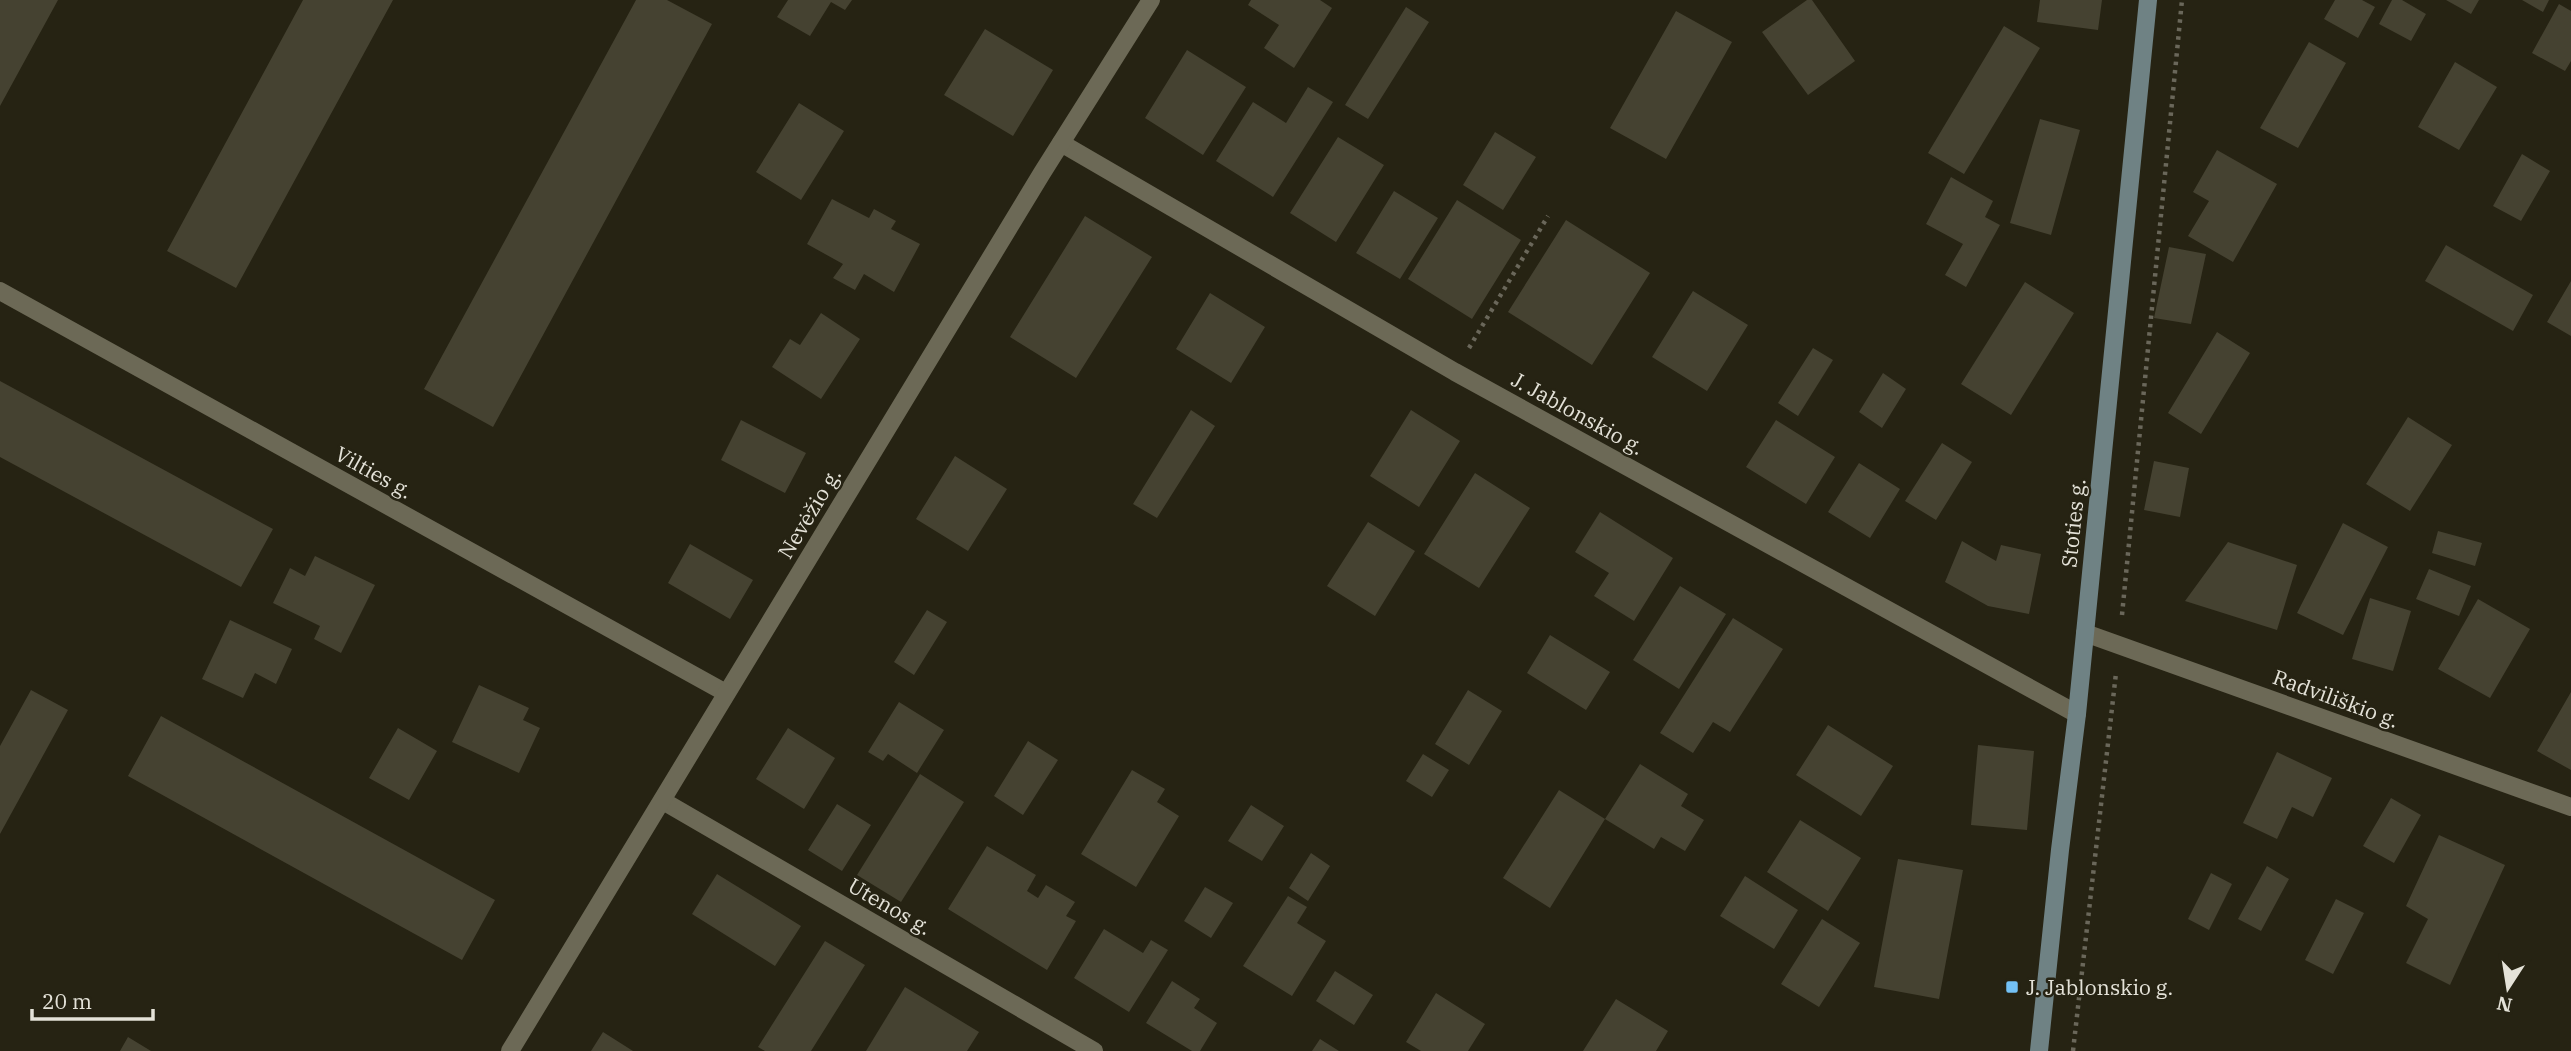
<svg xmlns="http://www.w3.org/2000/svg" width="2571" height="1051" font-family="'IBM Plex Serif',serif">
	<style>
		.building { fill: #454231 }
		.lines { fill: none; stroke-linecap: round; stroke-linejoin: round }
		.path { stroke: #6a675a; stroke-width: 4.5; stroke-dasharray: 3.5 5; stroke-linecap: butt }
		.minor { stroke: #6c6956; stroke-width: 18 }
		.tertiary { stroke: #6c6956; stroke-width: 18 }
		.secondary { stroke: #6f8284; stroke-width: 18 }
		.poi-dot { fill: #73c1f5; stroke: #262313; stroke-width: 2.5 }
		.labels { text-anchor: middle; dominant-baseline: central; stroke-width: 5; stroke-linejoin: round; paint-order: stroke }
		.street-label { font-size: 21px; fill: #e4e2d8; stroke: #262313 }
		.poi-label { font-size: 21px; fill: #e4e2d8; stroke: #262313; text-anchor: start }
	</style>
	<rect width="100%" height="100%" fill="#262313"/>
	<path class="building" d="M0 0H58L0 106Z
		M303 0H393L236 288 167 251Z
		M636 0H667L712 24 493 427 424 389Z
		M788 0H852L845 10 831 2 810 36 777 17Z
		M1251 0H1320L1332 8 1294 68 1264 48 1279 25 1248 5Z
		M1807 0H1812L1855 61 1808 95 1762 32Z
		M2040 0H2102L2098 30 2037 22Z
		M2335 0H2362L2375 7 2358 38 2324 19Z
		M2392 0H2402L2426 14 2411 41 2379 24Z
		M2446 0H2479L2471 14Z
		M2522 0H2549L2543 12Z
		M2559 4 2571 11V61L2565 71 2532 53Z
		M1406 7 1429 22 1368 119 1345 105Z
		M1676 11 1732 42 1666 159 1610 128Z
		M2004 26 2040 48 1964 174 1928 153Z
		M985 29 1053 70 1013 136 944 95Z
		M2309 42 2346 63 2298 148 2260 128Z
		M1187 50 1246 87 1203 155 1145 118Z
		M2455 62 2497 87 2459 150 2418 127Z
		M1308 87 1333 102 1273 197 1216 161 1253 102 1286 123Z
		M799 103 844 131 801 200 756 172Z
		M2040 119 2080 130 2051 235 2010 223Z
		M1495 132 1536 157 1503 210 1463 185Z
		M1338 137 1384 165 1336 242 1290 213Z
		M2217 150 2277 184 2233 262 2188 236 2209 201 2193 192Z
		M2522 154 2550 171 2521 221 2493 206Z
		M1951 177 1993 201 1985 217 2000 225 1966 287 1945 275 1963 244 1926 224Z
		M1394 191 1438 218 1400 279 1356 253Z
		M832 199 869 218 874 209 896 221 891 229 920 244 894 292 864 274 855 290 833 278 843 264 807 244Z
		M1457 200 1521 240 1472 319 1408 279Z
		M1085 216 1152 257 1076 378 1010 337Z
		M1566 220 1650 273 1592 365 1508 312Z
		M2446 245 2533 295 2513 331 2425 281Z
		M2169 247 2206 254 2191 324 2154 318Z
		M2571 281V336L2547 322Z
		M2025 282 2074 313 2011 415 1961 384Z
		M1693 291 1748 325 1707 391 1652 357Z
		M1210 293 1265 327 1231 383 1176 349Z
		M821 313 860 339 821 399 772 367 790 339 800 345Z
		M2217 332 2250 353 2201 434 2168 413Z
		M1813 348 1833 360 1798 416 1778 403Z
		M1883 373 1906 389 1882 428 1859 412Z
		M0 381 273 529 241 587 0 457Z
		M1191 410 1215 426 1157 518 1133 504Z
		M1411 410 1460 441 1419 507 1370 476Z
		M2408 417 2452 445 2410 511 2366 484Z
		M741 420 806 453 785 493 721 460Z
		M1776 420 1835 457 1806 504 1746 467Z
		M1942 443 1972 462 1936 520 1905 501Z
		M955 456 1007 489 968 551 916 519Z
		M2154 461 2189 468 2180 517 2144 510Z
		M1859 463 1900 489 1870 538 1828 512Z
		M1475 473 1530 508 1479 588 1424 554Z
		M1600 512 1673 558 1634 621 1594 596 1609 573 1575 552Z
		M1368 522 1415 551 1375 616 1327 586Z
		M2343 523 2388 547 2343 635 2297 613Z
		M2438 531 2482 543 2475 566 2432 553Z
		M1962 541 1996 561 2001 545 2041 554 2029 614 1988 606 1945 582Z
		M2228 542 2297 565 2277 630 2185 601Z
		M690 544 753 580 730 619 668 583Z
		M315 556 375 585 341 653 314 639 320 626 273 603 290 568 305 576Z
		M2429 569 2471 586 2459 616 2416 599Z
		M1680 586 1726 614 1679 689 1633 660Z
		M2370 598 2411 611 2393 671 2352 659Z
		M2478 599 2530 629 2490 698 2438 669Z
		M927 610 947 622 914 675 894 662Z
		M1733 618 1783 649 1730 732 1713 722 1693 753 1660 733Z
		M230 620 292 649 276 684 255 673 243 698 202 679Z
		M1550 635 1610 672 1586 710 1527 673Z
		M479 685 529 708 523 720 540 728 519 773 452 742Z
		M31 690 68 710 0 834V746Z
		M1468 690 1502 711 1469 765 1435 744Z
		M2571 692V770L2537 751Z
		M899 702 944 730 917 773 888 754 883 761 868 752Z
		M161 716 495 900 462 960 128 776Z
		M1828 725 1893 766 1861 816 1796 775Z
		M398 728 437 751 409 800 369 778Z
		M788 728 835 758 804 809 756 779Z
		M1028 741 1058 760 1023 815 994 796Z
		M1978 745 2034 751 2027 830 1971 825Z
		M2277 752 2332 778 2313 817 2292 807 2277 839 2243 823Z
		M1423 754 1449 770 1432 797 1406 781Z
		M1640 764 1688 794 1681 806 1704 820 1685 851 1661 837 1654 849 1605 819 1550 908 1503 878 1559 790 1605 819Z
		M1132 770 1165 789 1157 802 1179 816 1136 887 1081 854Z
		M920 774 964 802 901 902 857 875Z
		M2391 798 2421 815 2394 863 2363 846Z
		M837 804 871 825 842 871 808 850Z
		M1251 805 1284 826 1262 861 1228 841Z
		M1800 820 1861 858 1828 911 1767 872Z
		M2439 835 2505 865 2450 985 2406 963 2428 919 2406 906Z
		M987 846 1036 875 1027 891 1038 898 1046 885 1075 902 1066 916 1076 921 1047 970 948 909Z
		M1311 853 1330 866 1308 901 1289 888Z
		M1898 859 1963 870 1939 999 1874 987Z
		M2267 866 2289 879 2261 931 2238 919Z
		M2211 873 2232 884 2209 930 2188 919Z
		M717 874 801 926 775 966 692 914Z
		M1745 876 1798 910 1774 949 1720 916Z
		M1205 887 1233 903 1211 938 1184 921Z
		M1288 896 1307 907 1297 923 1326 941 1292 996 1243 966Z
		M2336 899 2364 913 2333 974 2305 960Z
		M1822 919 1860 943 1819 1007 1781 984Z
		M1104 929 1143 953 1151 940 1168 950 1129 1012 1074 978Z
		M825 941 865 965 811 1051H765L758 1047Z
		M1335 971 1373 995 1354 1025 1316 1001Z
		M1172 981 1200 999 1194 1008 1217 1023 1200 1051H1192L1146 1023Z
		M905 987 979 1032 967 1051H866Z
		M1436 993 1485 1024 1468 1051H1421L1406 1042Z
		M1616 999 1668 1031 1656 1051H1583Z
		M603 1032 633 1051H591Z
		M128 1037 151 1051H120Z
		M1320 1039 1339 1051H1312Z"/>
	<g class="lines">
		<path class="path" d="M1469 348 1548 216
			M2122 615 2182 0
			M2073 1051 2116 673"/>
		<path class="minor" d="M1061 143 1455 372 2077 714
			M0 291 726 693
			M2085 633 2571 807
			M663 801 1094 1051"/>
		<path class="tertiary" d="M510 1051 1042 173 1151 0"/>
		<path class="secondary" d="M2039 1051 2060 850 2077 714 2148 0"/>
	</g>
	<rect class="poi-dot" x="2005" y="980" width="14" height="14" rx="3.5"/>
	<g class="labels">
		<g class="street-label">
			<text transform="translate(1578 413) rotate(29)">J. Jablonskio g.</text>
			<text transform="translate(374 472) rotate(29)">Vilties g.</text>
			<text transform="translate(809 513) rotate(-59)">Nevėžio g.</text>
			<text transform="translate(2073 523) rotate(-84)">Stoties g.</text>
			<text transform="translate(2336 698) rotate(20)">Radviliškio g.</text>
			<text transform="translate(890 906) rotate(30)">Utenos g.</text>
		</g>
		<g class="poi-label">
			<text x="2026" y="987">J. Jablonskio g.</text>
		</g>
	</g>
	<g transform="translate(2508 988) rotate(192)" stroke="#262313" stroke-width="5" paint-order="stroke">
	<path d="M0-5L12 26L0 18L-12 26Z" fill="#e4e2d8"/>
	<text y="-10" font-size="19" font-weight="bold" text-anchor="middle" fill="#e4e2d8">N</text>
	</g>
	<path d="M32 1009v10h121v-10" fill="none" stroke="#e4e2d8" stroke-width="3.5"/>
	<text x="42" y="1009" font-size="21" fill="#e4e2d8" stroke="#262313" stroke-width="5" paint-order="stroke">20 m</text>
</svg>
